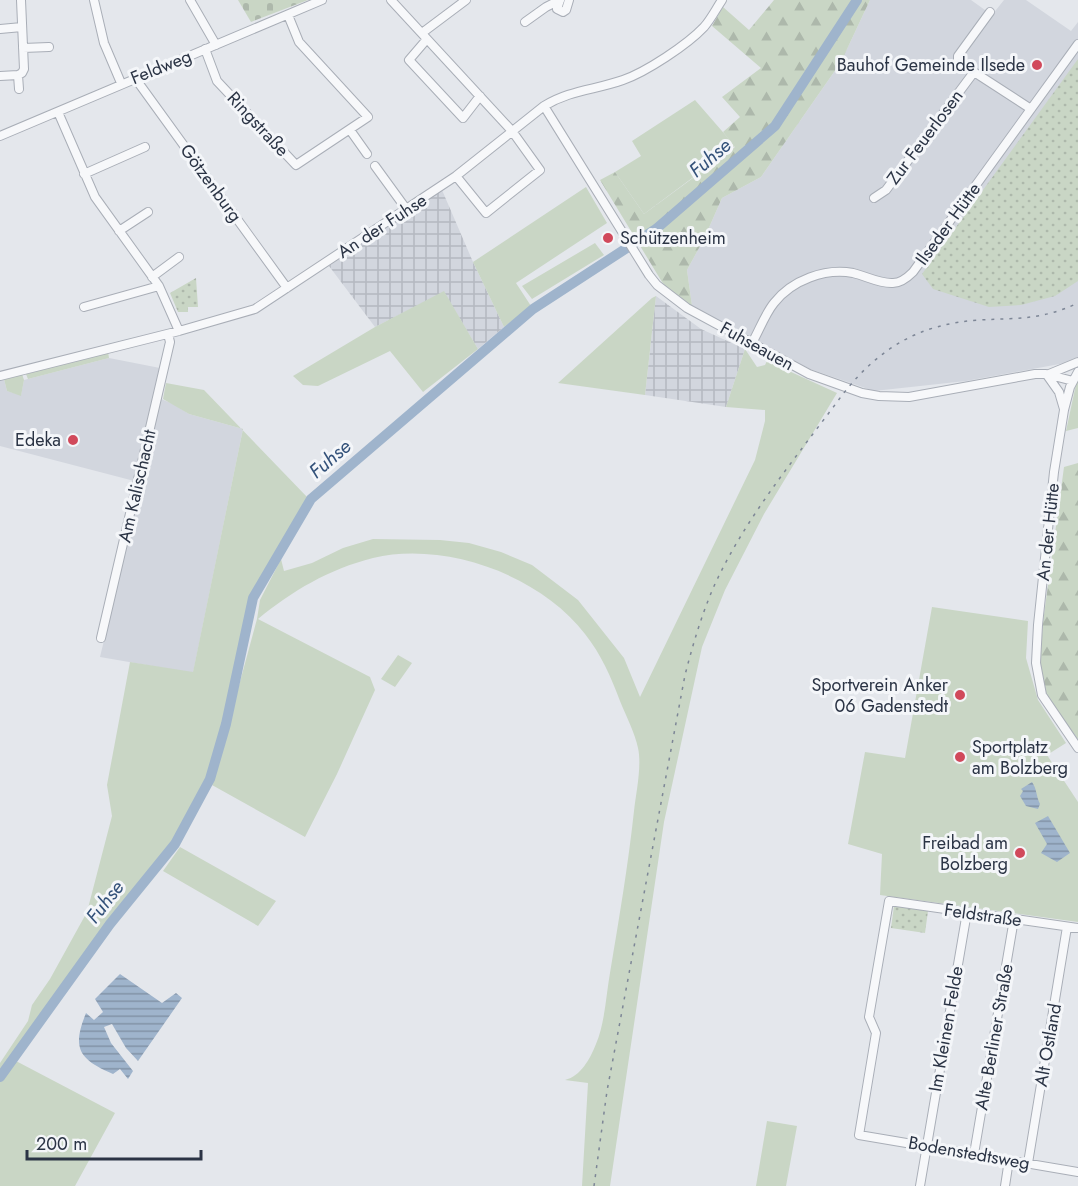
<svg xmlns="http://www.w3.org/2000/svg" width="1078" height="1186" font-family="Jost,sans-serif">
	<style>
		.built { fill: #d2d6de }
		.industrial { fill: url(#industrial-grid) }
		.green { fill: #c9d6c5 }
		.forest { fill: url(#forest-firs) }
		.cemetery { fill: url(#cemetery-stones) }
		.park { fill: url(#park-dots) }
		.water { fill: url(#water-rules) }
		.lines { fill: none; stroke-linecap: round; stroke-linejoin: round }
		.river { stroke: #9fb4cc; stroke-width: 10 }
		.minor-casing { stroke: #a9aeb7; stroke-width: 10 }
		.minor { stroke: #f7f8fa; stroke-width: 8 }
		.rail { stroke: #7d8696; stroke-width: 1.5; stroke-dasharray: 3 6; stroke-linecap: butt }
		.poi-dot { fill: #d1495b; stroke: #f4f6f9; stroke-width: 2 }
		.labels { text-anchor: middle; dominant-baseline: central; stroke-width: 6; stroke-linejoin: round; paint-order: stroke }
		.poi-label { font-size: 18px; fill: #2b3445; stroke: #f4f6f9; text-anchor: end }
		.street-label { font-size: 18px; fill: #2b3445; stroke: #f4f6f9 }
		.water-label { font-size: 20px; font-style: italic; fill: #34527a; stroke: #f4f6f9 }
	</style>
	<defs>
		<pattern id="industrial-grid" width="8" height="8" patternUnits="userSpaceOnUse" patternTransform="scale(1.5)"><rect width="8" height="8" fill="#d2d6de"/><path d="M0 4h8M4 0v8" fill="none" stroke="#b4b8c0"/></pattern>
		<pattern id="forest-firs" width="22" height="20" patternUnits="userSpaceOnUse" patternTransform="scale(1.5)"><rect width="22" height="20" fill="#c9d6c5"/><path d="M5 1l3.5 6h-7zM16 11l3.5 6h-7z" fill="#adb8ab"/></pattern>
		<pattern id="cemetery-stones" width="16" height="16" patternUnits="userSpaceOnUse" patternTransform="scale(1.5)"><rect width="16" height="16" fill="#c9d6c5"/><path d="M2 7V4a2 2 0 0 1 4 0v3zM10 15v-3a2 2 0 0 1 4 0v3z" fill="#adb8ab"/></pattern>
		<pattern id="park-dots" width="8" height="8" patternUnits="userSpaceOnUse" patternTransform="scale(1.5)"><rect width="8" height="8" fill="#c9d6c5"/><path d="M2 2h.1M6 6h.1" fill="none" stroke="#adb8ab" stroke-width="1.8" stroke-linecap="round"/></pattern>
		<pattern id="water-rules" width="6" height="5" patternUnits="userSpaceOnUse" patternTransform="scale(1.5)"><rect width="6" height="5" fill="#9fb4cc"/><path d="M0 2.5h6" fill="none" stroke="#8293a7"/></pattern>
	</defs>
	<rect width="100%" height="100%" fill="#e4e7ec"/>
	<path class="built" d="M870 0H971L992 15 1004 0H1026L1071 31 1078 22V357L1065 363 966 381 874 391 810 369 692 306 687 270 704 239 722 198 761 177 841 62Z
		M109 358 160 368 154 396 173 404 189 414 243 429 193 673 100 657 142 483 0 446V380L4 379 7 391 21 395 24 380Z"/>
	<path class="industrial" d="M442 190 473 262 504 327 478 349 444 292 375 327 329 266Z
		M656 296 701 329 745 349 726 407 645 395Z"/>
	<path class="green" d="M695 100 735 146 644 214 615 172 641 156 632 141Z
		M586 187 607 223 516 283 531 306 504 327 473 262Z
		M595 243 604 255 532 299 522 286Z
		M444 291 478 349 423 392 390 351 318 386 303 385 293 376 375 327Z
		M656 296 645 395 558 383 652 298Z
		M745 349 757 367 765 365 767 361 837 393 764 514 725 590 702 647 664 822 610 1186H582L588 1083 565 1080C581 1076 590 1059 596 1044 605 1023 606 995 610 973 619 919 628 866 634 811 636 793 642 766 638 748 635 733 626 716 620 701 611 677 601 654 585 634 540 575 445 541 373 558 329 569 292 591 258 619L370 677 375 690 337 774 305 837 212 785 257 619 260 600 281 559 284 571 312 563 343 548 373 539 440 540 469 543 501 552 532 565 578 600 624 658 640 697 755 460 765 421V410L726 407Z
		M108 352 109 358 28 379 26 374Z
		M22 374 24 380 21 396 7 391 4 379Z
		M1078 375V428L1066 431Z
		M166 383 204 390 308 498 251 597 223 723 208 774 171 845 101 929 0 1072V1063L28 1021 32 1005 50 979 87 912 112 816 107 785 130 662 193 672 243 429 189 414 163 399Z
		M932 607 1028 621 1026 658 1038 700 1066 743 1047 755 1078 802V922L880 895 882 854 848 844 865 752 905 758Z
		M398 655 412 663 395 687 381 679Z
		M180 847 276 901 258 926 163 871Z
		M16 1061 115 1113 75 1186H0V1080Z
		M767 1121 797 1126 786 1186H756Z"/>
	<path class="forest" d="M774 0H870L841 62 761 177 722 198 704 239 687 270 692 306 670 292 662 282 600 180 615 172 644 214 735 147 723 132 740 117 722 97 761 68 712 26 723 7 749 30Z
		M1078 463V739L1047 697 1040 663 1043 622 1064 467Z"/>
	<path class="cemetery" d="M238 0H308L251 22Z"/>
	<path class="park" d="M1078 59V281L1055 296 1021 305 989 307 933 289 922 274Z
		M196 278 198 307H188V312H178L170 293Z
		M894 906 928 911 925 933 891 928Z"/>
	<path class="water" d="M1032 782C1037 789 1036 796 1040 804L1038 809 1026 806 1020 796 1023 791 1021 789Z
		M1048 816 1070 853 1057 862 1041 853 1047 844 1035 823Z
		M120 974 162 1003 176 993 182 998 138 1061 126 1048 112 1024 104 1027 111 1043 133 1071 128 1079 120 1069 113 1074C78 1059 72 1048 86 1013L94 1020 103 1012 95 999Z"/>
	<g class="lines">
		<path class="river" d="M0 1077 110 924 175 844 210 779 226 724 253 598 311 499 533 309 656 229 775 126 857 0"/>
		<g class="minor-casing">
			<path id="minor" d="M94 0 104 43 121 83
				M190 0 216 45
				M391 0 512 131 540 170 486 213 456 176
				M560 0 557 9 563 12 566 10 569 0
				M525 22 546 7 560 0
				M0 29 22 27
				M422 33 466 0
				M427 39 409 60 463 118 480 96
				M23 48 49 47
				M205 49 217 81 296 165 368 117 299 42 288 15
				M974 72 958 60V56L990 12
				M0 76 18 75
				M135 78 287 288
				M19 89 18 75 22 73 24 69 21 0
				M544 106 649 275 657 285 687 308 809 374 862 393 879 396 909 397 1035 374H1046L1073 381
				M58 112 95 197 159 286 179 331
				M350 130 367 154
				M0 136 322 0
				M375 166 407 210
				M84 174 145 147
				M874 198 886 190 974 72 1031 109
				M119 231 148 212
				M152 277 179 257
				M84 307 159 286
				M752 343C759 331 765 314 774 303 792 280 825 268 853 273 866 276 880 284 893 283 901 283 907 278 913 272L1078 44
				M1078 372 1070 387 1064 410 1054 472 1038 625 1036 663 1042 695 1078 748
				M1049 374 1078 362
				M1047 375 1059 392 1064 409
				M0 376 179 331 255 309 456 176 544 106C570 90 595 90 623 80 646 72 687 45 704 27 711 19 716 9 722 0
				M101 638 170 342 168 334
				M1078 928 889 901 869 1017 876 1033 859 1135 1078 1172
				M974 1154 1014 919
				M1028 1163 1067 927
				M920 1186 967 912
				M1005 1186 1009 1160"/>
		</g>
		<use href="#minor" class="minor"/>
		<path class="rail" d="M594 1186 607 1091 685 675C693 644 702 613 715 584 747 515 798 455 843 394 880 347 920 324 979 320 1018 318 1042 320 1078 303"/>
	</g>
	<g class="poi-dot">
		<circle cx="1037" cy="65" r="6"/>
		<circle cx="608" cy="238" r="6"/>
		<circle cx="73" cy="440" r="6"/>
		<circle cx="960" cy="695" r="6"/>
		<circle cx="960" cy="757" r="6"/>
		<circle cx="1020" cy="853" r="6"/>
	</g>
	<g class="labels">
		<g class="poi-label">
			<text x="1025" y="65">Bauhof Gemeinde Ilsede</text>
			<text x="620" y="238" text-anchor="start">Schützenheim</text>
			<text x="61" y="440">Edeka</text>
			<text x="948" y="685">Sportverein Anker<tspan x="948" dy="21">06 Gadenstedt</tspan></text>
			<text x="972" y="747" text-anchor="start">Sportplatz<tspan x="972" dy="21">am Bolzberg</tspan></text>
			<text x="1008" y="843">Freibad am<tspan x="1008" dy="21">Bolzberg</tspan></text>
		</g>
		<g class="street-label">
			<text transform="translate(161 67) rotate(-22)">Feldweg</text>
			<text transform="translate(258 124) rotate(47)">Ringstraße</text>
			<text transform="translate(925 137) rotate(-53)">Zur Feuerlosen</text>
			<text transform="translate(211 183) rotate(54)">Götzenburg</text>
			<text transform="translate(948 224) rotate(-54)">Ilseder Hütte</text>
			<text transform="translate(382 226) rotate(-33)">An der Fuhse</text>
			<text transform="translate(757 346) rotate(29)">Fuhseauen</text>
			<text transform="translate(137 486) rotate(-77)">Am Kalischacht</text>
			<text transform="translate(1048 532) rotate(-84)">An der Hütte</text>
			<text transform="translate(983 915) rotate(8)">Feldstraße</text>
			<text transform="translate(946 1029) rotate(-80)">Im Kleinen Felde</text>
			<text transform="translate(994 1037) rotate(-80)">Alte Berliner Straße</text>
			<text transform="translate(1048 1045) rotate(-80)">Alt Ostland</text>
			<text transform="translate(969 1153) rotate(10)">Bodenstedtsweg</text>
		</g>
		<g class="water-label">
			<text transform="translate(710 158) rotate(-41)">Fuhse</text>
			<text transform="translate(330 459) rotate(-41)">Fuhse</text>
			<text transform="translate(105 902) rotate(-52)">Fuhse</text>
		</g>
	</g>
	<path d="M27 1150v9h174v-9" fill="none" stroke="#2b3445" stroke-width="3"/>
	<text x="36" y="1150" font-size="18" fill="#2b3445" stroke="#f4f6f9" stroke-width="4.5" paint-order="stroke">200 m</text>
</svg>
